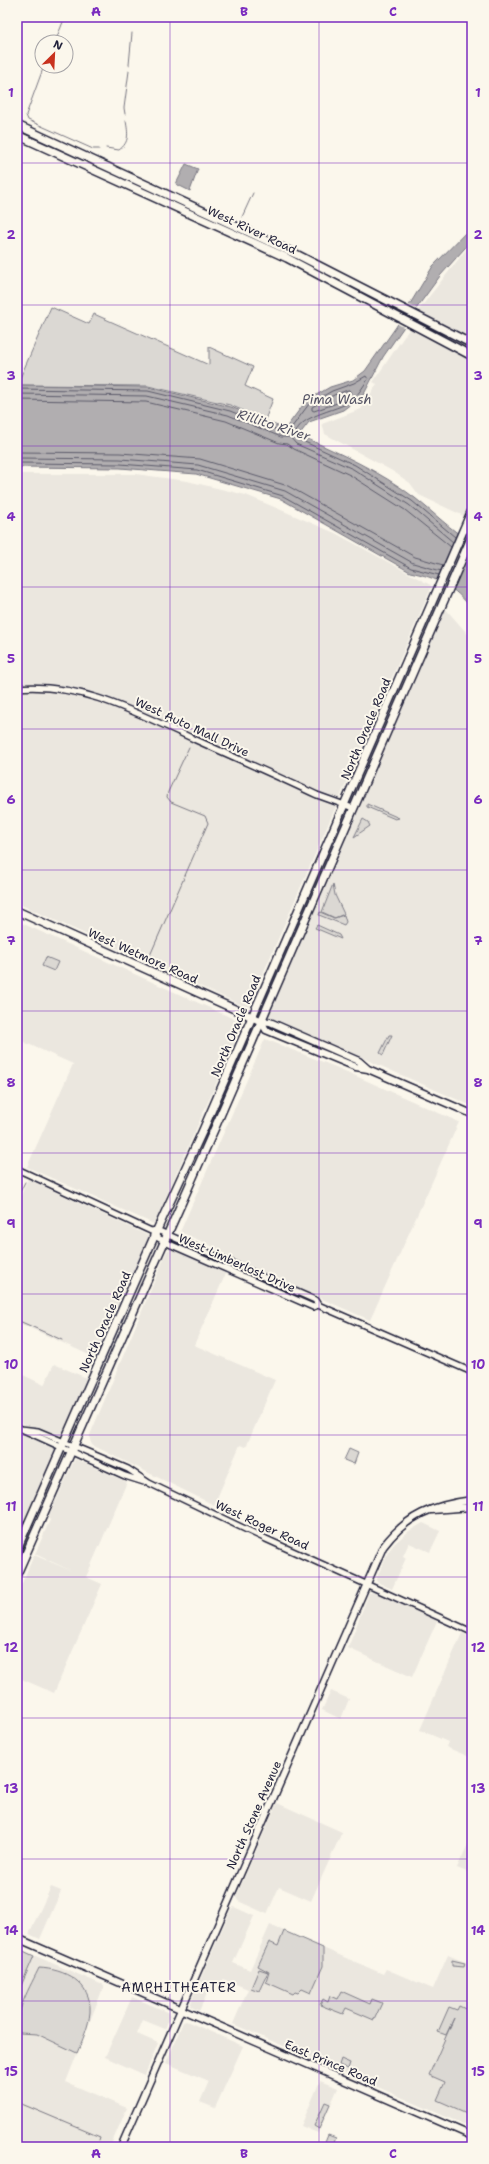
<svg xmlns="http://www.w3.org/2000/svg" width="489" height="2164" font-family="'Shantell Sans',sans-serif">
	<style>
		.built { fill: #ebe7df }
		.green { fill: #dbd8d3; stroke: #7e7d87 }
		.water { fill: #b1aeb0; stroke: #787681 }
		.pier { fill: #fbf7ec }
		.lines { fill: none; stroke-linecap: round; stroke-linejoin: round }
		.shore { stroke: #5b5a6a; stroke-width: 1 }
		.stream { stroke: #787681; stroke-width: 1 }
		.tertiary-casing { stroke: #22223b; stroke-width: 8 }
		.secondary-casing { stroke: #22223b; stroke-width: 9 }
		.primary-casing { stroke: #22223b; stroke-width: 10 }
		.trunk-casing { stroke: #22223b; stroke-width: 10 }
		.tertiary { stroke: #fbf7ec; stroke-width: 5 }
		.secondary { stroke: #fbf7ec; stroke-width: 6 }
		.primary { stroke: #fbf7ec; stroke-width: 7 }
		.trunk { stroke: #fbf7ec; stroke-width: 7 }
		.grid { fill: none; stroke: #7b2cbf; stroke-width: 1; stroke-opacity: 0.55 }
		.labels { text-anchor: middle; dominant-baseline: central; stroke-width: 4; stroke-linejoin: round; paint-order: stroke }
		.street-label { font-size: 12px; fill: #22223b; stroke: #fbf7ec }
		.water-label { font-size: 13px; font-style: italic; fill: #545364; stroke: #fbf7ec }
		.neighbourhood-label { font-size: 13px; letter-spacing: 1px; fill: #22223b; stroke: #fbf7ec }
		.neatline { fill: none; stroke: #7b2cbf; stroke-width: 1.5 }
		.grid-label { font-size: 13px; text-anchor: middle; font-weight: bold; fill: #7b2cbf }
	</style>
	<rect width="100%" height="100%" fill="#fbf7ec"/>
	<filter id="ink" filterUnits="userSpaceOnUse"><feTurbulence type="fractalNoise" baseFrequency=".025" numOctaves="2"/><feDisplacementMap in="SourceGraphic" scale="8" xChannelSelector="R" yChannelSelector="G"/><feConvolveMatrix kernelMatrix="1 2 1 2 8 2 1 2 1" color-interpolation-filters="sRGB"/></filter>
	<g filter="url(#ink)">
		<path class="built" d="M472 242V341L417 312Z
			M410 328 472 361V502L466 517 419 495 410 483 394 472 325 434 322 424 361 409 377 384 373 382Z
			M17 474H135L187 481 246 495 335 533 432 586 248 1008 17 903Z
			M444 607 472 639V1106L267 1016Z
			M17 921 243 1023 154 1224 27 1167 73 1064 17 1039Z
			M265 1039 338 1068 459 1122 370 1320 238 1262 208 1244 180 1232Z
			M28 1179 149 1236 110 1325 98 1359 17 1322V1204Z
			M172 1247 227 1271 194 1345 275 1380 246 1447 240 1445 214 1505 92 1445 90 1440V1435L167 1251Z
			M54 1364 89 1379 63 1438 17 1422V1372L44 1385Z
			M17 1431 57 1449 17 1537Z
			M75 1459 127 1482 86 1577 102 1584 54 1693 17 1677V1595L34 1555 72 1571 35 1554 50 1520 48 1518Z
			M423 1523 440 1531 430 1552 409 1543 403 1556 406 1558 392 1589 377 1582V1577L388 1552 394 1544 409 1531Z
			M374 1592 437 1621 412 1677 348 1648 369 1593Z
			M462 1633 472 1637V1690L467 1701 472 1703V1758L446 1747 448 1742 420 1730Z
			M331 1691 349 1699 341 1719 322 1710Z
			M277 1803 342 1832 311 1901 279 1887 267 1914 238 1901 236 1897Z
			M470 1840 472 1841V1874L457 1868Z
			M51 1887 61 1891 40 1939 29 1934Z
			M234 1907 254 1916 233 1963 250 1970 270 1925 383 1974 386 1969 433 1989 448 1955 472 1965V2128L233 2024 248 1989 223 1979 221 1984 213 1981 199 2011 190 2006 194 1994 231 1909Z
			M17 1948 103 1985V1988L66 2082 127 2108 110 2147H17Z
			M132 1997 170 2013V2016L165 2029 143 2020 137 2034 158 2043 145 2075 105 2057Z
			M186 2021 243 2046 215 2108 200 2102 209 2081 166 2063 183 2022Z
			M320 2081 338 2088 318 2133 301 2126Z"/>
		<path class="green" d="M51 307 89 324 94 314 209 365V347L253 367 245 386 273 399 265 420 230 405 148 386 17 385Z
			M367 804 399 818 395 819 367 807Z
			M363 819 368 822 370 826 354 837Z
			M333 884 335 895 344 914 335 918 322 912Z
			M320 912 334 918 344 915 346 922 344 925 319 915Z
			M317 925 339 935 341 939 315 928Z
			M46 957 58 962 54 971 42 966Z
			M389 1035H392L383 1055 380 1053Z
			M349 1449 358 1453 354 1464 344 1460Z
			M284 1931 323 1948V1966L311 1993 302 1989 298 1993 295 1992 293 1994 266 1982 269 1972 258 1966 269 1942 278 1946Z
			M17 1948 34 1956 17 1995Z
			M452 1960 465 1963 464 1967 452 1966Z
			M39 1968C64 1969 92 1982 90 2012 89 2026 82 2041 77 2053L37 2034 20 2033C11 2018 32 1983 39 1968Z
			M259 1969 268 1972 259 1991 251 1988Z
			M341 1991 370 2004 372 1999 382 2003 374 2020 346 2008 343 2014 320 2005 323 1999 328 2002 330 1996 337 1999Z
			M459 2006 472 2012V2107L469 2114 437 2100 445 2082 429 2075 454 2018 446 2035 438 2032 449 2007 457 2010Z
			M341 2059 350 2063 348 2069 339 2065Z
			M325 2102 330 2104 319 2129 314 2126Z
			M328 2135 336 2138 332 2147 324 2145Z"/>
		<path class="water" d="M186 164 198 169 190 191 176 184Z
			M472 226V240L440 276 421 302 383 357 364 394 343 410 309 422 299 435C339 453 380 471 415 498 434 513 451 530 472 543V609C454 586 438 578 410 572L281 499 196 474 120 468 17 467V385L148 387 231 407 285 429 306 401 330 387 353 380 365 371 396 327 433 266Z"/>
		<path class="pier" d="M407 304 418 309 405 328 396 323Z
			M459 532 472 541V548L453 591 437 582Z"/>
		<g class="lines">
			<path class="shore" d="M17 389 148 391 230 411 285 433 289 431 309 404 332 391 354 383 366 376 368 379C363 387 358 395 351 401 338 411 292 416 296 438L355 465 412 501 455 537
				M349 390 351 393 340 402 314 411 312 410V407L334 395Z
				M17 394 147 396 228 415 281 437H290L296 444 353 469 409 505 453 542
				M17 400 146 402 226 421 279 443 287 444 294 449 350 475 405 510 451 547
				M17 452 120 453 200 459 288 486 415 557 443 565
				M17 458 120 459 198 465 285 491 413 563 441 571
				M17 463 120 464 197 470 283 496 411 568 439 575"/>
			<path class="stream" d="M133 18V17
				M55 42 65 17
				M129 65 132 33
				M44 66 26 115 28 120 93 149H99
				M125 114 124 108 129 71
				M106 148 119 150C130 142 128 133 126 121
				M242 217 253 193
				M148 960 208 823 205 816 171 802 167 797 168 792 189 747
				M17 1198 25 1182
				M17 1320 62 1340
				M17 2102 100 2137 99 2140"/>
			<g class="tertiary-casing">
				<path id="tertiary" d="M17 688C82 682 139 714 196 740 236 758 277 776 317 795L353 808
					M17 1169 151 1231 157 1230 315 1300 318 1305 472 1372
					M153 1235 167 1243 313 1307 318 1305
					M17 1427 125 1476 144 1482
					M21 1429 38 1431 128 1469 149 1483 266 1539 472 1632"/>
			</g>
			<g class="secondary-casing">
				<path id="secondary" d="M261 1021 266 1030 356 1067 368 1069 472 1114
					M261 1021 270 1022 359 1061 368 1069
					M432 1510 472 1507
					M17 1938 472 2136
					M121 2147 383 1547C407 1515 433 1505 472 1500"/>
			</g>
			<g class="primary-casing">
				<path id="primary" d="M17 125 298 255 472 344
					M17 135 287 258 472 356
					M17 911 261 1021"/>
			</g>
			<g class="trunk-casing">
				<path id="trunk" d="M472 523 469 530 472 532
					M17 1549 157 1230 203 1130 472 510
					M17 1574 217 1123 472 536"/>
			</g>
			<use href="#tertiary" class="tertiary"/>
			<use href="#secondary" class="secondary"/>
			<use href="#primary" class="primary"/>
			<use href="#trunk" class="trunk"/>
		</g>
	</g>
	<path class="grid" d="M170 17V2147M319 17V2147M17 163H472M17 305H472M17 446H472M17 587H472M17 729H472M17 870H472M17 1011H472M17 1153H472M17 1294H472M17 1435H472M17 1577H472M17 1718H472M17 1859H472M17 2001H472"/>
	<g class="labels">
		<g class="street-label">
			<text transform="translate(252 230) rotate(25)">West River Road</text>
			<text transform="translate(192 727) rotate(25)">West Auto Mall Drive</text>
			<text transform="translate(366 729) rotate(-67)">North Oracle Road</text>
			<text transform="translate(143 956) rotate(24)">West Wetmore Road</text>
			<text transform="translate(236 1026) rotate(-67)">North Oracle Road</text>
			<text transform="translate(237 1263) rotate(24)">West Limberlost Drive</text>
			<text transform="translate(105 1322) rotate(-66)">North Oracle Road</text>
			<text transform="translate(262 1525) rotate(25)">West Roger Road</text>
			<text transform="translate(254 1815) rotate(-66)">North Stone Avenue</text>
			<text transform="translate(331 2063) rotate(23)">East Prince Road</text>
		</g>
		<g class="water-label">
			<text x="337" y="399">Pima Wash</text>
			<text transform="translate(274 425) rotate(18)">Rillito River</text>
		</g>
		<g class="neighbourhood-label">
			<text x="179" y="1987">AMPHITHEATER</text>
		</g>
	</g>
	<rect width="489" height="2164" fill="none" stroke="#fbf7ec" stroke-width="44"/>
	<g transform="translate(54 54) rotate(24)"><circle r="19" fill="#fbf7ec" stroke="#a4a2a5"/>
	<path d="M0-3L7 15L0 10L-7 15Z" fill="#c8321e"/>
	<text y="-6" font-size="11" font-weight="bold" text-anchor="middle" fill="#22223b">N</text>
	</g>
	<rect x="22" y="22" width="445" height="2120" class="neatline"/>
	<g class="grid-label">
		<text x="96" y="16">A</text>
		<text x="244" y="16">B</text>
		<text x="393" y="16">C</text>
		<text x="11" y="97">1</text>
		<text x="478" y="97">1</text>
		<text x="11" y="239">2</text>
		<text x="478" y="239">2</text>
		<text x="11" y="380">3</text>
		<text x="478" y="380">3</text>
		<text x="11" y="521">4</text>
		<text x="478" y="521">4</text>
		<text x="11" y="663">5</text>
		<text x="478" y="663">5</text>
		<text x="11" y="804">6</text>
		<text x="478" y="804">6</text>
		<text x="11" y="945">7</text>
		<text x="478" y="945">7</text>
		<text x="11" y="1087">8</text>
		<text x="478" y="1087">8</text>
		<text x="11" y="1228">9</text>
		<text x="478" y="1228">9</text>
		<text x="11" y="1369">10</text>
		<text x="478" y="1369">10</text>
		<text x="11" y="1511">11</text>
		<text x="478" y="1511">11</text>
		<text x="11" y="1652">12</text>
		<text x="478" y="1652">12</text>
		<text x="11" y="1793">13</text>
		<text x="478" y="1793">13</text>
		<text x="11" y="1935">14</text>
		<text x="478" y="1935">14</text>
		<text x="11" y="2076">15</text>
		<text x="478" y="2076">15</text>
		<text x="96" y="2158">A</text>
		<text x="244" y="2158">B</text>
		<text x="393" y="2158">C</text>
	</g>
</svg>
